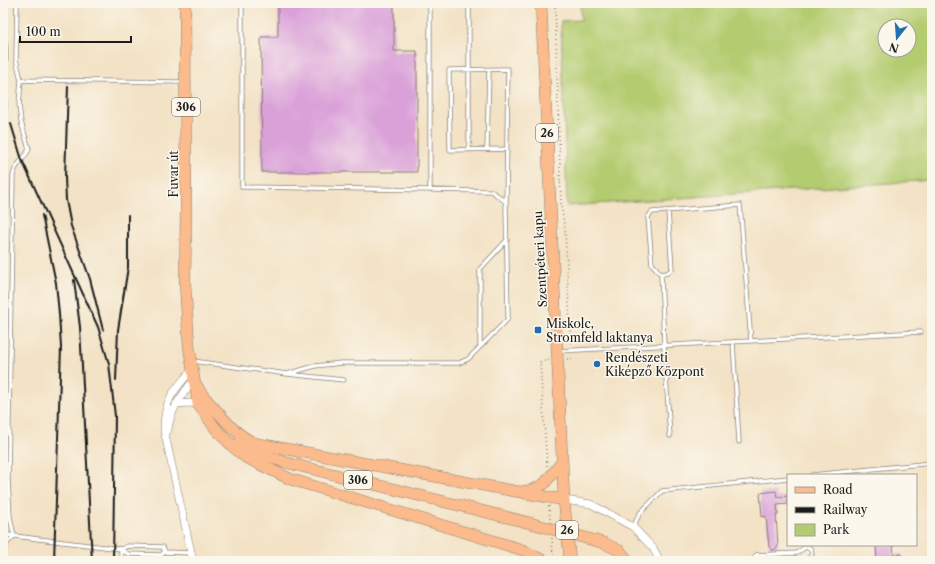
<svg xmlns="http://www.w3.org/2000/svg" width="935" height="564" font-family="'Libre Caslon Text',serif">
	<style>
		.green { fill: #b4cc70; stroke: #687446; fill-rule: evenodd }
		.building { fill: #daa1d9 }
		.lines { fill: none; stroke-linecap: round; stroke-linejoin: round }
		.lane-casing { stroke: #887f70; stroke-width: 5 }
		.street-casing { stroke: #887f70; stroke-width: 8 }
		.primary-casing { stroke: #887f70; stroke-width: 12 }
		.path { stroke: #887f70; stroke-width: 1.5; stroke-dasharray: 1 3; stroke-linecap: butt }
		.lane { stroke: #fff; stroke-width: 3.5 }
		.street { stroke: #fff; stroke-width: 7 }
		.primary { stroke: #fbbb8c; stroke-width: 11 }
		.rail { stroke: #1c1c1c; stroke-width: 2 }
		.primary-bridge-casing { stroke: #887f70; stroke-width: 12; stroke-linecap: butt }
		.primary-bridge { stroke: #fbbb8c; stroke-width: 11 }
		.poi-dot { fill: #1f6fb2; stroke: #fbf7ec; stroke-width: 1.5 }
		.labels { text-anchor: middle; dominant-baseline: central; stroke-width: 3; stroke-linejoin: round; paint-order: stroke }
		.shield { fill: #fbf7ec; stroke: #5f5e5a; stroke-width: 1 }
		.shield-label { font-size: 11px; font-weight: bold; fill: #1c1c1c }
		.street-label { font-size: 12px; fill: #1c1c1c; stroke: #fbf7ec }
		.poi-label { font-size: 12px; fill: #1c1c1c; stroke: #fbf7ec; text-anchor: start }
	</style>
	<rect width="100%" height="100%" fill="#fbf7ec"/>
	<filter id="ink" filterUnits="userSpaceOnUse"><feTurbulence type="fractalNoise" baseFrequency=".025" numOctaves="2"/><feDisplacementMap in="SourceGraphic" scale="8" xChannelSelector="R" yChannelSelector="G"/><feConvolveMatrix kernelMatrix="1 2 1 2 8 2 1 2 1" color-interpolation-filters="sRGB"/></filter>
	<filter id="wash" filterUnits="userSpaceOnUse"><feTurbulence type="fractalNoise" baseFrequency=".012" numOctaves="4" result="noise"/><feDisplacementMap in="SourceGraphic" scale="16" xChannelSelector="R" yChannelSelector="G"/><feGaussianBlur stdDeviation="0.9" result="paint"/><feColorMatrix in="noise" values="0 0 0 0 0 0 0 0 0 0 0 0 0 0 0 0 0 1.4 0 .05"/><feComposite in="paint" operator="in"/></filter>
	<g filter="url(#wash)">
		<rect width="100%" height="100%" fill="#f3e2c5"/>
		<path class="green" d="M580 3H932V180L567 206 561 21 581 20ZM885 26H909V50H885Z"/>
		<g id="blocks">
			<path class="building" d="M278 3H394V51H417V172H262L261 37H278Z
				M776 491 777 497 788 496V504L777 505 778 515H776L778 546 776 549 772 550 769 547 766 516 762 517 760 493Z
				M876 545H893L894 555 902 554V561H877Z"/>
		</g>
	</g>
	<g filter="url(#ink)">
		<use href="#blocks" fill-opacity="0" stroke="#887f70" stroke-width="1"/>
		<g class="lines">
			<g class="lane-casing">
				<path id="lane" d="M242 3V187L491 191 505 201 506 206 508 316 507 320 468 359 459 363H341L315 366 287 374
					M430 3V190
					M469 3V150
					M607 3H613
					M21 80 183 82
					M487 149 489 70
					M506 203 508 69 449 70 450 150 507 149
					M668 211 672 269 667 273 661 274 652 264 648 217 652 212 740 205 751 341
					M661 274 664 346 670 436
					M733 342 739 442
					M480 347V269L507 240
					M558 351 921 332
					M193 361 287 374 344 380
					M812 475 932 463
					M633 527 640 513 662 491 788 478
					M3 534 14 536 121 549 128 554 161 555 165 552 191 553
					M121 549 128 546 163 547 165 552
					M3 556 7 543 14 536 10 517 8 480 13 176C15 163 24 161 29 149L21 122 19 105 21 80 16 59 17 3
					M121 561V549
					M753 561 756 555 797 553 804 548 808 547 811 549 812 553C809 562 800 561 792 561"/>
			</g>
			<g class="street-casing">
				<path id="street" d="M192 370C173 391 164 400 164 430L193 561
					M176 404 189 403 198 404
					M168 430C170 410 182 395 194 379
					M564 500 591 504 633 527 653 548 660 561"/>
			</g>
			<g class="primary-casing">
				<path id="primary" d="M185 3 186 210 185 283 189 346 198 404 216 429 231 445 245 457 290 479 523 550 544 561
					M541 3 564 500 570 561
					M197 386C202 396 207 400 214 408 228 424 235 433 254 443L520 492 533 490 544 484 562 462
					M239 443 250 450 284 462 530 523
					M525 493 564 500
					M604 543 620 551 628 561"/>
			</g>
			<path class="path" d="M555 3 561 205 565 230 571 345
				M567 359H572V356
				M547 466 540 362 549 360
				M549 506 550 520
				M552 538 553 558"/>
			<use href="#lane" class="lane"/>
			<use href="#street" class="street"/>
			<use href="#primary" class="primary"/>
			<path class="rail" d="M3 5 7 50 3 340
				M68 86 65 177 66 200 71 226 90 279 103 330
				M11 124 22 160 98 327 109 364 115 416 113 561
				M42 215 56 283 59 314 61 347 54 561
				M74 280 80 327 92 561
				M116 380 118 330 128 267V215"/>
			<g class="primary-bridge-casing">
				<path id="primary-bridge" d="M530 523 604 543"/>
			</g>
			<use href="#primary-bridge" class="primary-bridge"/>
		</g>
	</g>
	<g class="poi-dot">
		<rect x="534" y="326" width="8" height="8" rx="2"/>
		<circle cx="597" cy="364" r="4"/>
	</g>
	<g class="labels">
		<g class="shield">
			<rect x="172" y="98" width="28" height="18" rx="3"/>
			<rect x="536" y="124" width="22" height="18" rx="3"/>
			<rect x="344" y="471" width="28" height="18" rx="3"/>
			<rect x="556" y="521" width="22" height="18" rx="3"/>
		</g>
		<g class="shield-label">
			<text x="186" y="107">306</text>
			<text x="547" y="133">26</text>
			<text x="358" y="480">306</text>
			<text x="567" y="530">26</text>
		</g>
		<g class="street-label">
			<text transform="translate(173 174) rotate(-90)">Fuvar út</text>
			<text transform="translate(540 259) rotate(-93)">Szentpéteri kapu</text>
		</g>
		<g class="poi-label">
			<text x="546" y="323">Miskolc,<tspan x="546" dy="14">Stromfeld laktanya</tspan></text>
			<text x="605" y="357">Rendészeti<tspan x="605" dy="14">Kiképző Központ</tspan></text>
		</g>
	</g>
	<rect width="935" height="564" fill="none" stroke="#fbf7ec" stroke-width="16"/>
	<rect x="787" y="474" width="130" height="72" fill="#fbf7ec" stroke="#a29f99"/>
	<rect x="795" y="487" width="20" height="6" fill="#fbbb8c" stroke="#a29f99"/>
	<text x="823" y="494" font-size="12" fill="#1c1c1c">Road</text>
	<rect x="795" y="507" width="20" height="6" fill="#1c1c1c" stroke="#a29f99"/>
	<text x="823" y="514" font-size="12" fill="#1c1c1c">Railway</text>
	<rect x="795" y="524" width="20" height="12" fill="#b4cc70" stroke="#a29f99"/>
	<text x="823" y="534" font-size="12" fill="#1c1c1c">Park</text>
	<g transform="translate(897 38) rotate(197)"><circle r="19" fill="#fbf7ec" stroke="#a29f99"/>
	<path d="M0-3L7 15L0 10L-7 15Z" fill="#1f6fb2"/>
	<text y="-6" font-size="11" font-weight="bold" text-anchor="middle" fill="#1c1c1c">N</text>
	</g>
	<path d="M20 36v6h111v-6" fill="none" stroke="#1c1c1c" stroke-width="2"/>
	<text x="26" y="36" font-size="12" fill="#1c1c1c" stroke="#fbf7ec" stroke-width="3" paint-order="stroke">100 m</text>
</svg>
